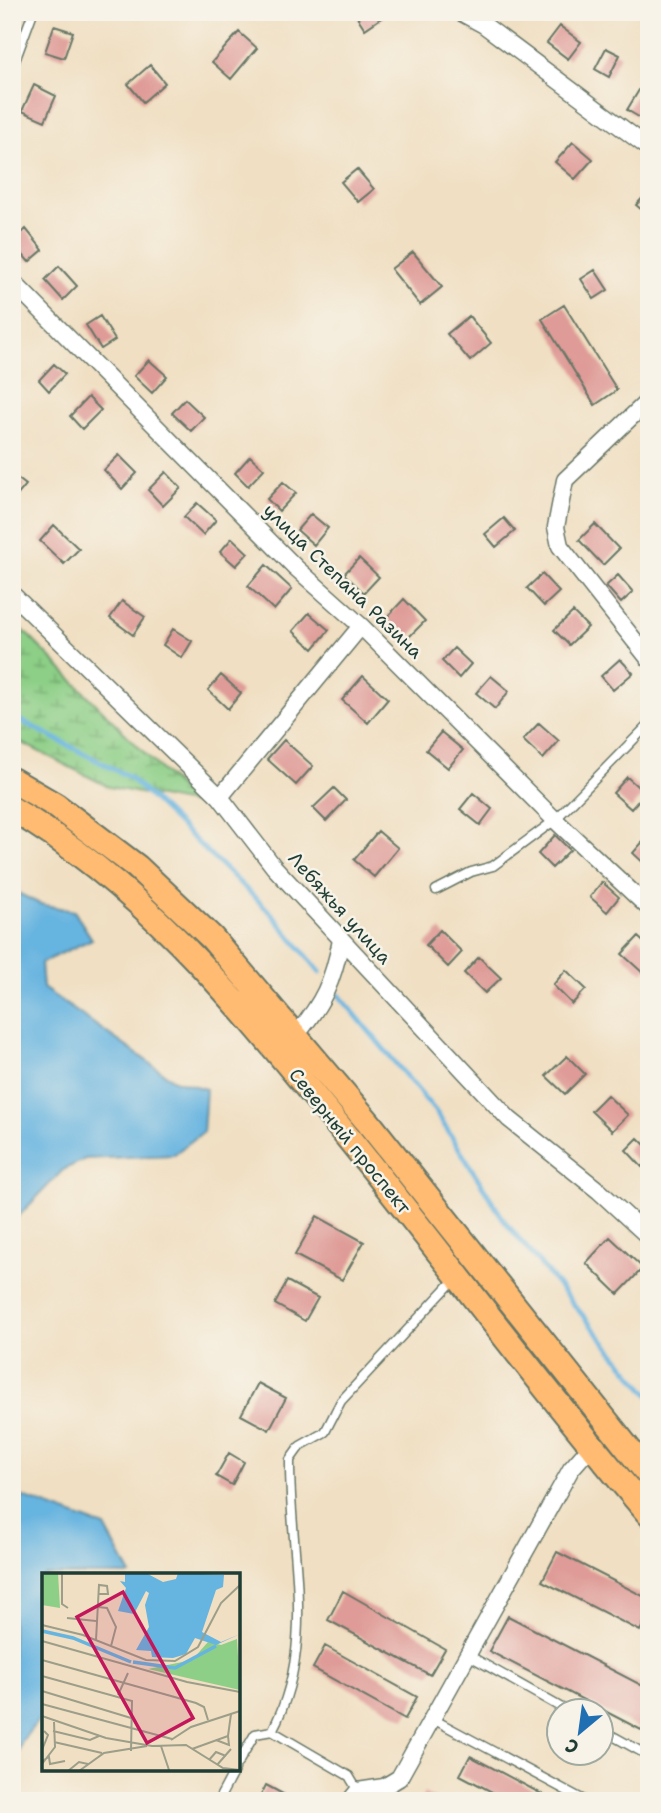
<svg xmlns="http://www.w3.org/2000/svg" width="661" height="1813" font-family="'Shantell Sans',sans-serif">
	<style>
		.wetland { fill: url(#wetland-marsh); stroke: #56865e; stroke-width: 2 }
		.water { fill: #66b4e0; stroke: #42788a; stroke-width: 2 }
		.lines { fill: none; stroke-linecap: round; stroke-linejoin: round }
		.stream { stroke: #66b4e0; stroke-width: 5 }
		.building { fill: #df9b97 }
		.service-casing { stroke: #687666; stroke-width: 11 }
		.minor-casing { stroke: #687666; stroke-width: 19 }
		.primary-casing { stroke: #687666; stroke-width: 28 }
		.service { stroke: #fff; stroke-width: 8 }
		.minor { stroke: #fff; stroke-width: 16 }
		.primary { stroke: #ffbb71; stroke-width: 24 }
		.labels { text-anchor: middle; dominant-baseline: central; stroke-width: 5; stroke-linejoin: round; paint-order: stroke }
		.street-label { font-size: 19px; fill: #1f3d34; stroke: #f7f3e8 }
		.inset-river { fill: none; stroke: #66b4e0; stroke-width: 3.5 }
		.inset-road { fill: none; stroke: #9c9e89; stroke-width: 2 }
		.view { fill: #c2185b; fill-opacity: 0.15; stroke: #c2185b; stroke-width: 3.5 }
		.inset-edge { fill: none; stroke: #1f3d34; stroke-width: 3.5 }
	</style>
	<defs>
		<pattern id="wetland-marsh" width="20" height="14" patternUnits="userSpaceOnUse" patternTransform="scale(1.75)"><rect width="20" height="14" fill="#8dcf87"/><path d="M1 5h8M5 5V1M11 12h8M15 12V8" fill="none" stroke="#73a96f"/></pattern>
	</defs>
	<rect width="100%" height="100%" fill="#f7f3e8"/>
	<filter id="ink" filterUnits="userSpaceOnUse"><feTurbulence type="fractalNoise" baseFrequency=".0143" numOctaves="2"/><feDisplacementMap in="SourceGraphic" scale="14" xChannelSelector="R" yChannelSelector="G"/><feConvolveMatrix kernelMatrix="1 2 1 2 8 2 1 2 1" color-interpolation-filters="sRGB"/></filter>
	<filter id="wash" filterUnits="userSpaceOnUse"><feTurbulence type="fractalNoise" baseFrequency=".00686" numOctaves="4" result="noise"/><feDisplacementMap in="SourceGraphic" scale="28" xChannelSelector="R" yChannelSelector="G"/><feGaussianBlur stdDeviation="1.57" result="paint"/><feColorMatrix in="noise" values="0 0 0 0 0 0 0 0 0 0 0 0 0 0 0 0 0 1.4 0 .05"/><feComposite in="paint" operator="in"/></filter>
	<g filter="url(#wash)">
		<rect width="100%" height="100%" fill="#f0dfc2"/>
		<path class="wetland" d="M12 621 22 629 195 804 109 787 12 738Z"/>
		<path class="water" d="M12 890 40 904 74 911 92 939 41 963 43 988 174 1080 206 1089 203 1132 173 1155 85 1159 63 1170 12 1223Z
			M18 1495 105 1527 131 1575H44V1713L22 1741 12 1772V1496Z"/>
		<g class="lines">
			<path class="stream" d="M12 716 129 777 271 913 320 972
				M339 995 436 1112 506 1223 649 1395"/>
		</g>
		<g id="blocks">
			<path class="building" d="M354 12H390L365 29Z
				M520 12H539L533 22Z
				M54 26 73 32 64 58 45 52Z
				M560 26 581 42 568 59 547 43Z
				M239 32 257 48 231 79 212 62Z
				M606 48 620 55 609 77 595 69Z
				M150 65 165 83 143 102 128 84Z
				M34 85 56 96 45 121 22 111Z
				M642 85 649 89V123L627 110Z
				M573 142 593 159 575 179 555 162Z
				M357 169 374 189 358 202 341 182Z
				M649 191V216L636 205Z
				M26 229 43 250 29 262 12 242Z
				M413 252 442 287 420 305 391 269Z
				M59 266 77 286 63 300 45 280Z
				M595 270 608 290 594 299 581 279Z
				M564 305 617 390 595 405 542 319Z
				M100 316 115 340 101 349 86 325Z
				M469 316 491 343 470 361 447 334Z
				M149 360 167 376 152 393 134 376Z
				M54 364 65 374 49 391 39 380Z
				M88 397 101 410 82 429 70 416Z
				M185 399 204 417 191 431 172 413Z
				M119 455 137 473 122 489 104 470Z
				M250 456 264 469 248 486 235 473Z
				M166 472 181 488 163 506 148 490Z
				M12 474 26 485 12 502Z
				M283 482 296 493 279 511 267 499Z
				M197 503 216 520 203 535 184 517Z
				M311 514 328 528 314 545 297 530Z
				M504 518 515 531 496 547 485 534Z
				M595 524 619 549 603 565 579 540Z
				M54 525 79 549 64 564 40 541Z
				M232 538 248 553 236 566 220 552Z
				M359 558 379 577 364 593 344 574Z
				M266 565 292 589 274 610 248 586Z
				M542 574 559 592 544 606 527 588Z
				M618 575 633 592 621 603 606 586Z
				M404 599 425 621 406 640 386 618Z
				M122 601 145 617 133 635 110 618Z
				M573 612 588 627 569 645 554 630Z
				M309 613 329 630 313 649 293 631Z
				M173 629 192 641 182 658 163 645Z
				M454 648 471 664 459 678 442 661Z
				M620 659 633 673 613 690 601 676Z
				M221 675 241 693 228 709 208 690Z
				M363 676 388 699 368 723 342 700Z
				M491 676 509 691 495 709 476 693Z
				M539 723 559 741 543 759 523 740Z
				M441 732 463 750 448 768 426 750Z
				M284 740 313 766 296 785 267 759Z
				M627 777 645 793 631 809 613 793Z
				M334 788 346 800 326 821 313 808Z
				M473 793 492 809 480 825 460 809Z
				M378 831 398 848 374 877 354 860Z
				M555 835 570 850 552 868 538 854Z
				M646 838 649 840V868L633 853Z
				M602 882 619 897 607 912 590 897Z
				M440 930 462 952 448 967 426 945Z
				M638 937 649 947V966L643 973 622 954Z
				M479 957 501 978 485 993 464 973Z
				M566 970 586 989 572 1004 553 985Z
				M567 1056 585 1074 565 1094 546 1076Z
				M607 1095 628 1115 612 1131 591 1111Z
				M638 1138 649 1149V1160L642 1167 626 1150Z
				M317 1216 364 1242 342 1280 295 1255Z
				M610 1237 643 1268 618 1294 586 1263Z
				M287 1281 318 1298 305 1321 275 1304Z
				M258 1383 286 1398 269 1430 241 1415Z
				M229 1453 244 1462 232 1485 216 1476Z
				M557 1552 649 1599V1613L640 1631 542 1581Z
				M343 1591 445 1649 430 1675 328 1620Z
				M508 1616 649 1689V1734L489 1651Z
				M325 1646 417 1697 405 1719 313 1668Z
				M470 1756 555 1801H509L460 1775Z
				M266 1785 296 1801H258Z
				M424 1793 439 1801H420Z"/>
		</g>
	</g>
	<g filter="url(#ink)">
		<use href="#blocks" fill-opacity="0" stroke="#687666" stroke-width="2"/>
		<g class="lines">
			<g class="service-casing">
				<path id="service" d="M155 12 156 14
					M12 69 33 12
					M436 890 471 872 493 866 555 820 649 724
					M468 1655 569 1712
					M431 1718 584 1800
					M602 1730 649 1756
					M238 1763 255 1734 272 1731
					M358 1791 349 1776 272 1731C318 1644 289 1553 290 1460L300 1446 325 1432 341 1401 455 1279
					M218 1801 235 1769"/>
			</g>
			<g class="minor-casing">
				<path id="minor" d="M460 12 484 25 649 148
					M12 281 295 567 361 626 555 820 649 908
					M649 400 565 480 556 527 560 546 649 659
					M12 594 220 797 274 867 509 1119 599 1191 649 1237
					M220 797 361 626
					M296 1035C323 1003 333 982 341 940
					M350 1801 358 1791 384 1787 399 1778 571 1469 592 1445"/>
			</g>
			<g class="primary-casing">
				<path id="primary" d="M12 780 55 805 137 867 212 938 368 1122 649 1475
					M12 809C140 884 231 995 324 1108 434 1242 536 1382 649 1514"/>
			</g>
			<use href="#service" class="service"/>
			<use href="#minor" class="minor"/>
			<use href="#primary" class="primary"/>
		</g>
	</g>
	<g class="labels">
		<g class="street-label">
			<text transform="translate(343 581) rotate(44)">улица Степана Разина</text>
			<text transform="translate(340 908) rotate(48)">Лебяжья улица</text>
			<text transform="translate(350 1141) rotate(51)">Северный проспект</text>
		</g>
	</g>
	<g transform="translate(42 1573)">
		<rect width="198" height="198" fill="#f0dfc2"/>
		<path d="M0 0H16L18 35 0 32ZM195 66 198 117 106 96 150 87 166 69 179 72Z" fill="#8dcf87"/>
		<path d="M83 0H104L121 9 134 6 136 0 182 2 181 14 174 17 160 59 179 69 198 61 174 72 153 65 144 81 131 85 110 84 109 78 94 77 107 54 103 32 107 20 104 18 92 41 76 38 84 15 78 8 83 9Z" fill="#66b4e0"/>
		<path class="inset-river" d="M0 58 31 65 89 89M91 89 133 95 174 73"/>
		<path class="inset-road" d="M20 0V31L26 35M56 34 65 35 74 54 69 73M25 45 54 48M0 52 41 62 104 87 133 88 156 74 179 30 198 12M54 67 57 12 65 13 66 21H57M0 68 145 109 198 119M0 87 154 130 162 134 166 147M0 103 90 128 89 178M0 118 89 145M76 122 86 100M0 131 130 166M0 143 64 165 110 173 144 172 181 195 198 197M11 158 48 167 57 163M129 167 149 154 198 138M174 167 187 172 186 163M12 169 60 180M119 173 127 197M150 176 186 163 189 141M0 177 6 162 2 158M167 187 174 179 184 183M0 188 7 184 8 191 23 188M0 191 13 174 12 149M175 192 189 176M26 198 37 189 46 191M37 198 62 180 105 173M68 198H102"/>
		<path class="view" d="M81 19 151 145 105 170 35 44Z"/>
		<rect width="198" height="198" class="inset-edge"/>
	</g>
	<rect width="661" height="1813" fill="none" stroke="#f7f3e8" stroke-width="42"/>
	<g transform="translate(580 1732) rotate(209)"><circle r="33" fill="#f7f3e8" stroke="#a1aaa0" stroke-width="2"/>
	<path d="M0-5L12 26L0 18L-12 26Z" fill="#1f6fb2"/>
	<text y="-10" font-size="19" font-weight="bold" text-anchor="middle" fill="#1f3d34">С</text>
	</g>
</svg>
